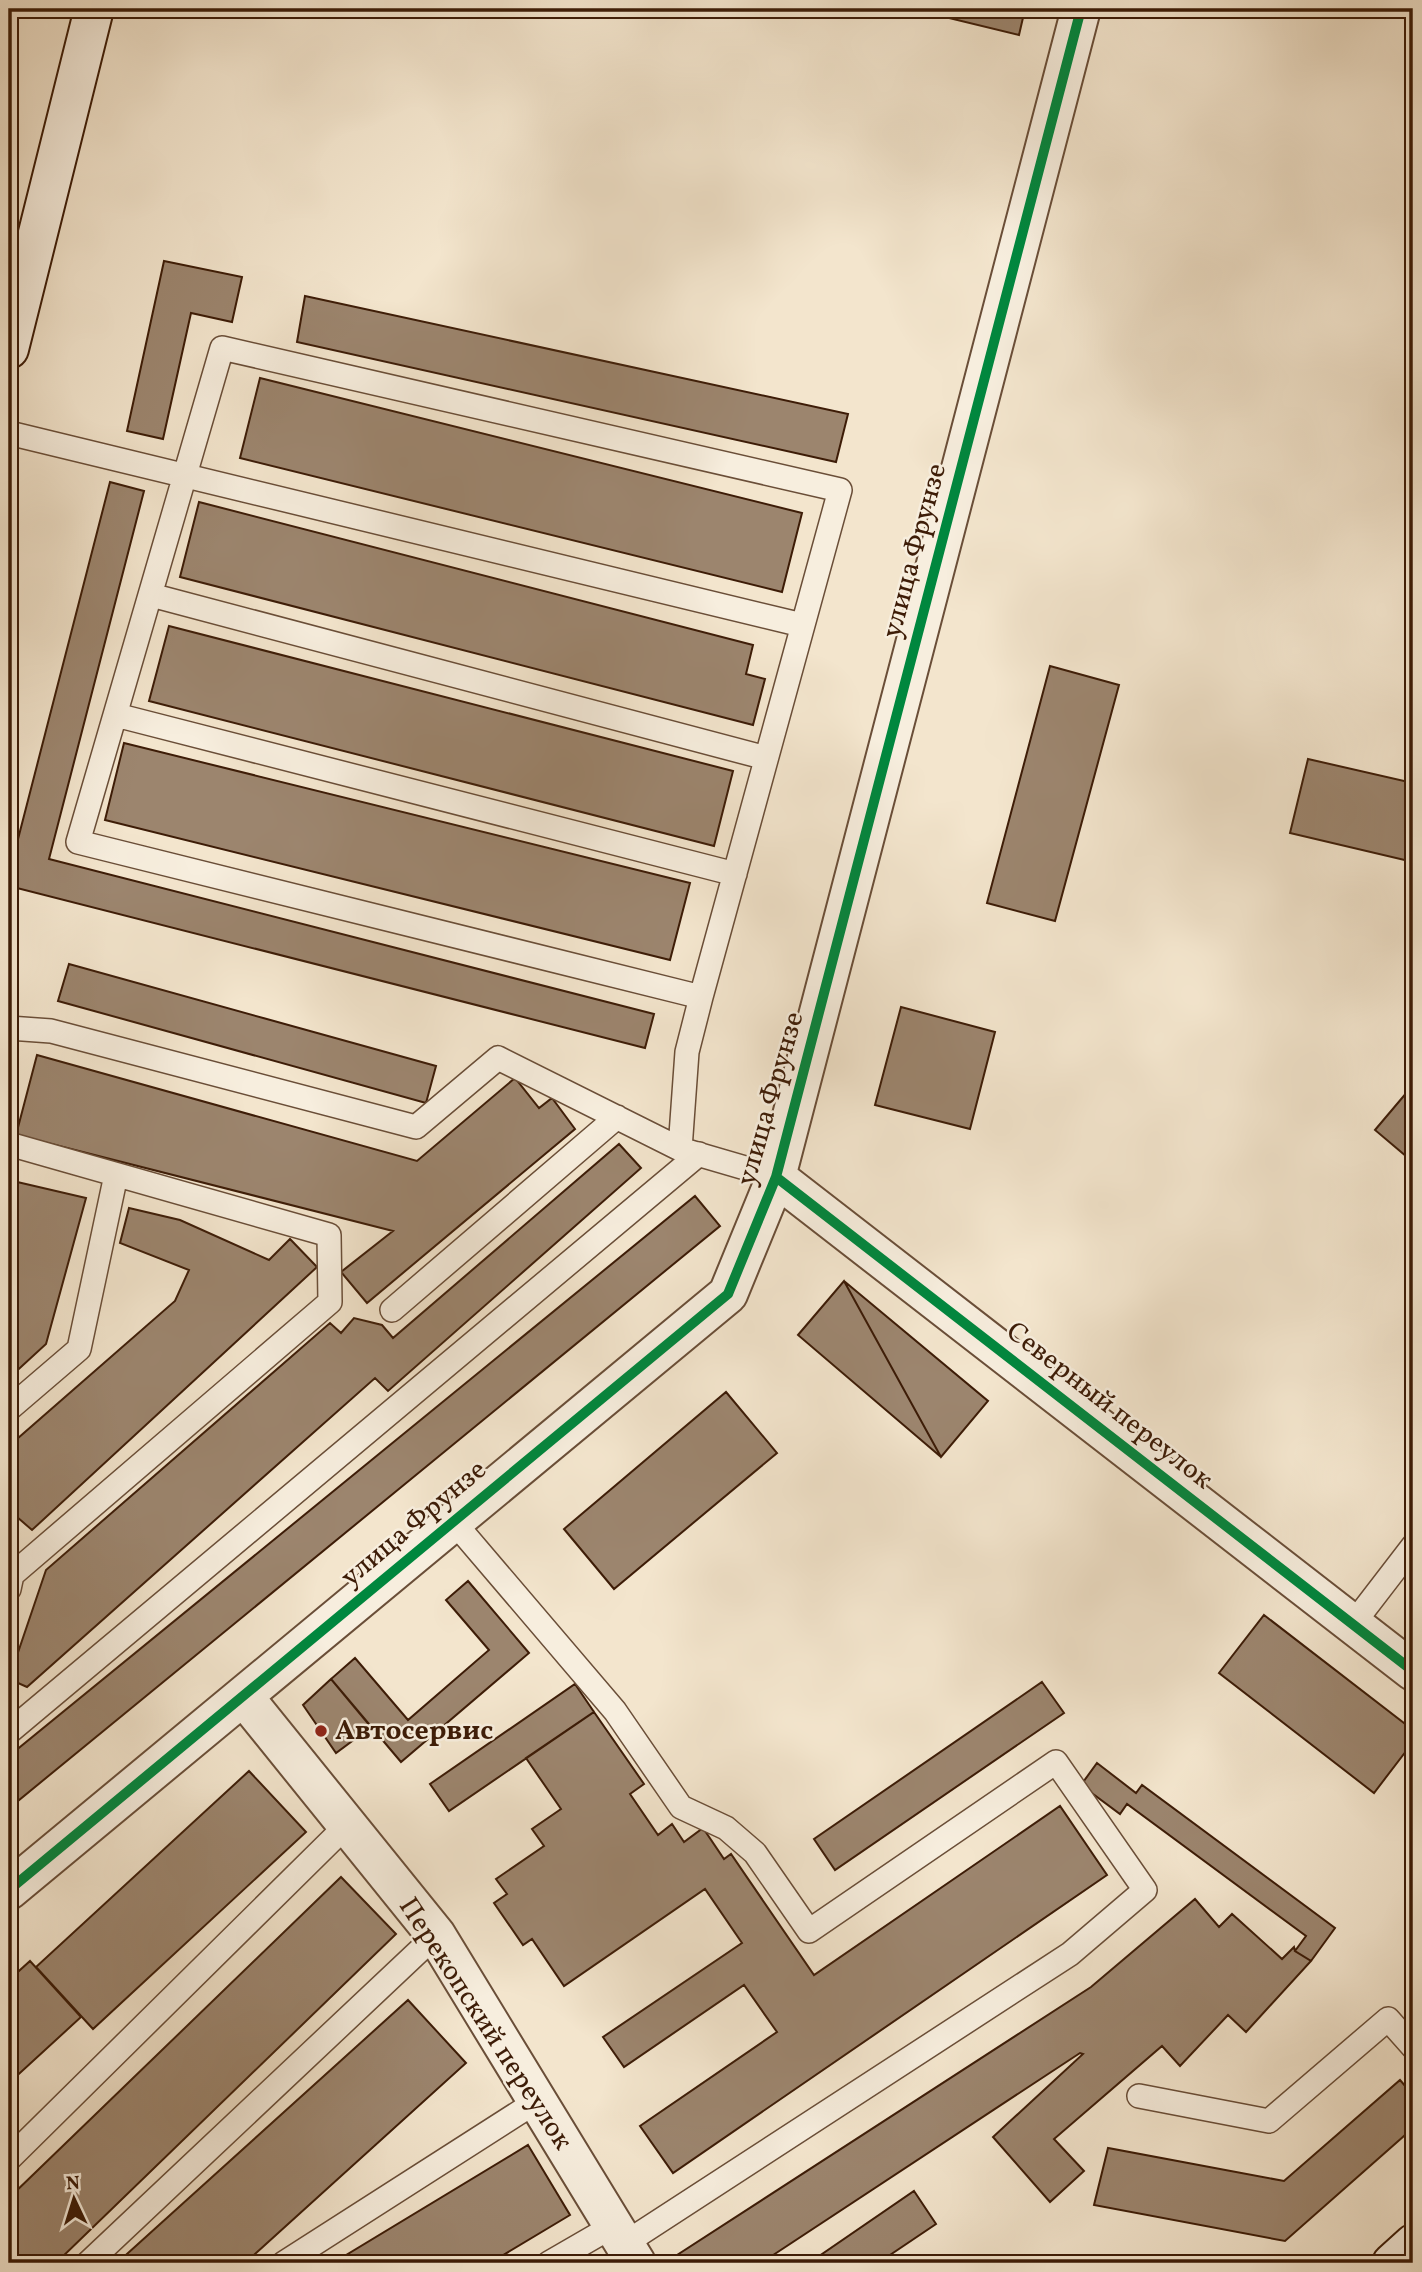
<svg xmlns="http://www.w3.org/2000/svg" width="1422" height="2272" font-family="Vollkorn,serif">
	<style>
		.building { fill: #9c856e; stroke: #3d1c07; stroke-width: 2 }
		.lines { fill: none; stroke-linecap: round; stroke-linejoin: round }
		.lane-casing { stroke: #6a4e38; stroke-width: 26 }
		.street-casing { stroke: #6a4e38; stroke-width: 42 }
		.secondary-casing { stroke: #3d1c07; stroke-width: 42 }
		.lane { stroke: #f7eede; stroke-width: 23 }
		.street { stroke: #f7eede; stroke-width: 38 }
		.secondary { stroke: #f7eede; stroke-width: 38 }
		.cycleway-casing { stroke: #f7eede; stroke-width: 15 }
		.cycleway { stroke: #00873e; stroke-width: 10 }
		.poi-dot { fill: #8f2418; stroke: #f7eede; stroke-width: 2.5 }
		.labels { text-anchor: middle; dominant-baseline: central; stroke-width: 5; stroke-linejoin: round; paint-order: stroke }
		.street-label { font-size: 28px; fill: #3d1c07; stroke: #f7eede }
		.poi-label { font-size: 28px; font-weight: bold; fill: #3d1c07; stroke: #f7eede; text-anchor: start }
	</style>
	<rect width="100%" height="100%" fill="#f3e5cd"/>
	<filter id="stains"><feTurbulence type="fractalNoise" baseFrequency=".00286" numOctaves="4"/><feColorMatrix values="0 0 0 0 .2 0 0 0 0 .09 0 0 0 0 .02 0 0 0 .5 -.17"/></filter>
	<radialGradient id="worn" r=".72"><stop offset=".6" stop-color="#630" stop-opacity="0"/><stop offset="1" stop-color="#630" stop-opacity=".3"/></radialGradient>
	<path class="building" d="M912 9H1025L1019 35Z
		M164 261 242 277 232 322 191 313 163 439 127 431Z
		M305 296 848 414 836 462 297 342Z
		M260 378 802 513 782 592 240 458Z
		M110 482 144 491 49 859 654 1014 645 1048 9 886V874Z
		M199 502 753 645 746 674 765 679 753 725 180 577Z
		M169 626 733 771 714 846 149 701Z
		M1050 666 1119 685 1055 921 987 903Z
		M124 743 690 883 670 960 105 820Z
		M1308 759 1413 783V862L1290 833Z
		M69 964 436 1066 426 1103 58 1001Z
		M901 1007 995 1032 970 1129 875 1105Z
		M37 1055 417 1161 515 1078 539 1108 552 1098 575 1129 367 1303 341 1272 393 1231 16 1135Z
		M1413 1085V1162L1375 1130Z
		M619 1144 641 1168 388 1391 375 1378 27 1687 9 1679 46 1570 330 1323 341 1333 354 1318 382 1325 393 1338Z
		M13 1181 86 1198 46 1344 9 1378V1203Z
		M695 1196 720 1226 13 1805 9 1800V1756Z
		M129 1208 180 1220 269 1260 290 1239 317 1267 32 1530 9 1510V1446L175 1301 189 1270 120 1243Z
		M844 1281 988 1401 941 1457Z
		M844 1281 941 1457 798 1335Z
		M726 1392 777 1453 614 1589 564 1529Z
		M468 1581 529 1653 401 1762 331 1679 355 1658 408 1720 489 1650 446 1600Z
		M1264 1615 1413 1730V1742L1374 1793 1219 1673Z
		M331 1679 371 1727 336 1753 303 1705Z
		M1042 1682 1064 1713 835 1870 814 1839Z
		M575 1684 594 1712 449 1811 430 1784Z
		M594 1712 644 1784 630 1794 658 1835 672 1824 684 1842 703 1828 724 1859 731 1854 814 1975 1060 1806 1107 1875 673 2173 640 2126 777 2032 744 1985 624 2067 603 2037 742 1943 705 1889 564 1986 532 1939 523 1945 494 1903 507 1894 496 1879 544 1846 532 1829 561 1809 526 1758Z
		M1097 1763 1136 1793 1142 1785 1335 1928 1311 1961 1295 1951 1306 1936 1127 1804 1120 1814 1081 1785Z
		M249 1771 306 1832 93 2029 36 1967Z
		M341 1877 396 1934 56 2263H9V2198Z
		M1195 1899 1219 1927 1232 1914 1282 1959 1294 1947 1295 1951 1311 1961 1246 2032 1228 2015 1180 2066 1162 2046 1054 2139 1084 2171 1050 2202 993 2137 1083 2054 1080 2053 761 2263H678L674 2257 1091 1987Z
		M30 1961 81 2017 9 2083V1980Z
		M408 2000 466 2063 245 2263H117Z
		M1400 2080 1413 2095V2128L1285 2241 1094 2205 1108 2148 1284 2181Z
		M528 2145 570 2215 490 2263H333Z
		M914 2191 936 2224 878 2263H809Z"/>
	<g class="lines">
		<g class="lane-casing">
			<path id="lane" d="M222 348 840 490 701 997 78 842Z
				M9 433 802 625
				M151 595 766 758
				M116 715 735 874
				M701 997 687 1052 680 1149 776 1177
				M9 1028 51 1031 416 1127 498 1058 680 1149
				M9 1144 329 1235 330 1302 12 1575 9 1589
				M392 1310 617 1117
				M9 1409 79 1349 116 1175
				M453 1521 615 1711 681 1807 726 1828 755 1853 809 1931 1056 1762 1145 1890 1070 1954 624 2244
				M1353 1624 1413 1546
				M9 1732 699 1154
				M1139 2096 1269 2121 1388 2019 1413 2047
				M9 2159 347 1825
				M88 2263 436 1935
				M284 2263 537 2101
				M549 2263 613 2226"/>
		</g>
		<g class="street-casing">
			<path id="street" d="M776 1177 1413 1671
				M243 1696 436 1935 636 2263
				M9 1890 728 1294 776 1177 1081 9"/>
		</g>
		<g class="secondary-casing">
			<path id="secondary" d="M9 349 94 9
				M1392 2263 1413 2244"/>
		</g>
		<use href="#lane" class="lane"/>
		<use href="#street" class="street"/>
		<use href="#secondary" class="secondary"/>
		<g class="cycleway-casing">
			<path id="cycleway" d="M776 1177 1413 1671
				M9 1890 728 1294 776 1177 1081 9"/>
		</g>
		<use href="#cycleway" class="cycleway"/>
	</g>
	<circle class="poi-dot" cx="321" cy="1731" r="7"/>
	<g class="labels">
		<g class="street-label">
			<text transform="translate(915 551) rotate(-75)">улица Фрунзе</text>
			<text transform="translate(771 1099) rotate(-74)">улица Фрунзе</text>
			<text transform="translate(1109 1406) rotate(38)">Северный переулок</text>
			<text transform="translate(414 1524) rotate(-40)">улица Фрунзе</text>
			<text transform="translate(485 2024) rotate(57)">Перекопский переулок</text>
		</g>
		<g class="poi-label">
			<text x="335" y="1731">Автосервис</text>
		</g>
	</g>
	<rect width="1422" height="2272" fill="none" stroke="#f3e5cd" stroke-width="35"/>
	<rect x="10" y="10" width="1401" height="2251" fill="none" stroke="#3d1c07" stroke-width="3.5"/>
	<rect x="18" y="18" width="1387" height="2237" fill="none" stroke="#3d1c07" stroke-width="2"/>
	<g transform="translate(74 2199) rotate(356)" stroke="#f7eede" stroke-width="5" paint-order="stroke">
	<path d="M0-5L12 26L0 18L-12 26Z" fill="#3d1c07"/>
	<text y="-10" font-size="19" font-weight="bold" text-anchor="middle" fill="#3d1c07">N</text>
	</g>
	<rect width="100%" height="100%" filter="url(#stains)"/>
	<rect width="100%" height="100%" fill="url(#worn)"/>
</svg>
